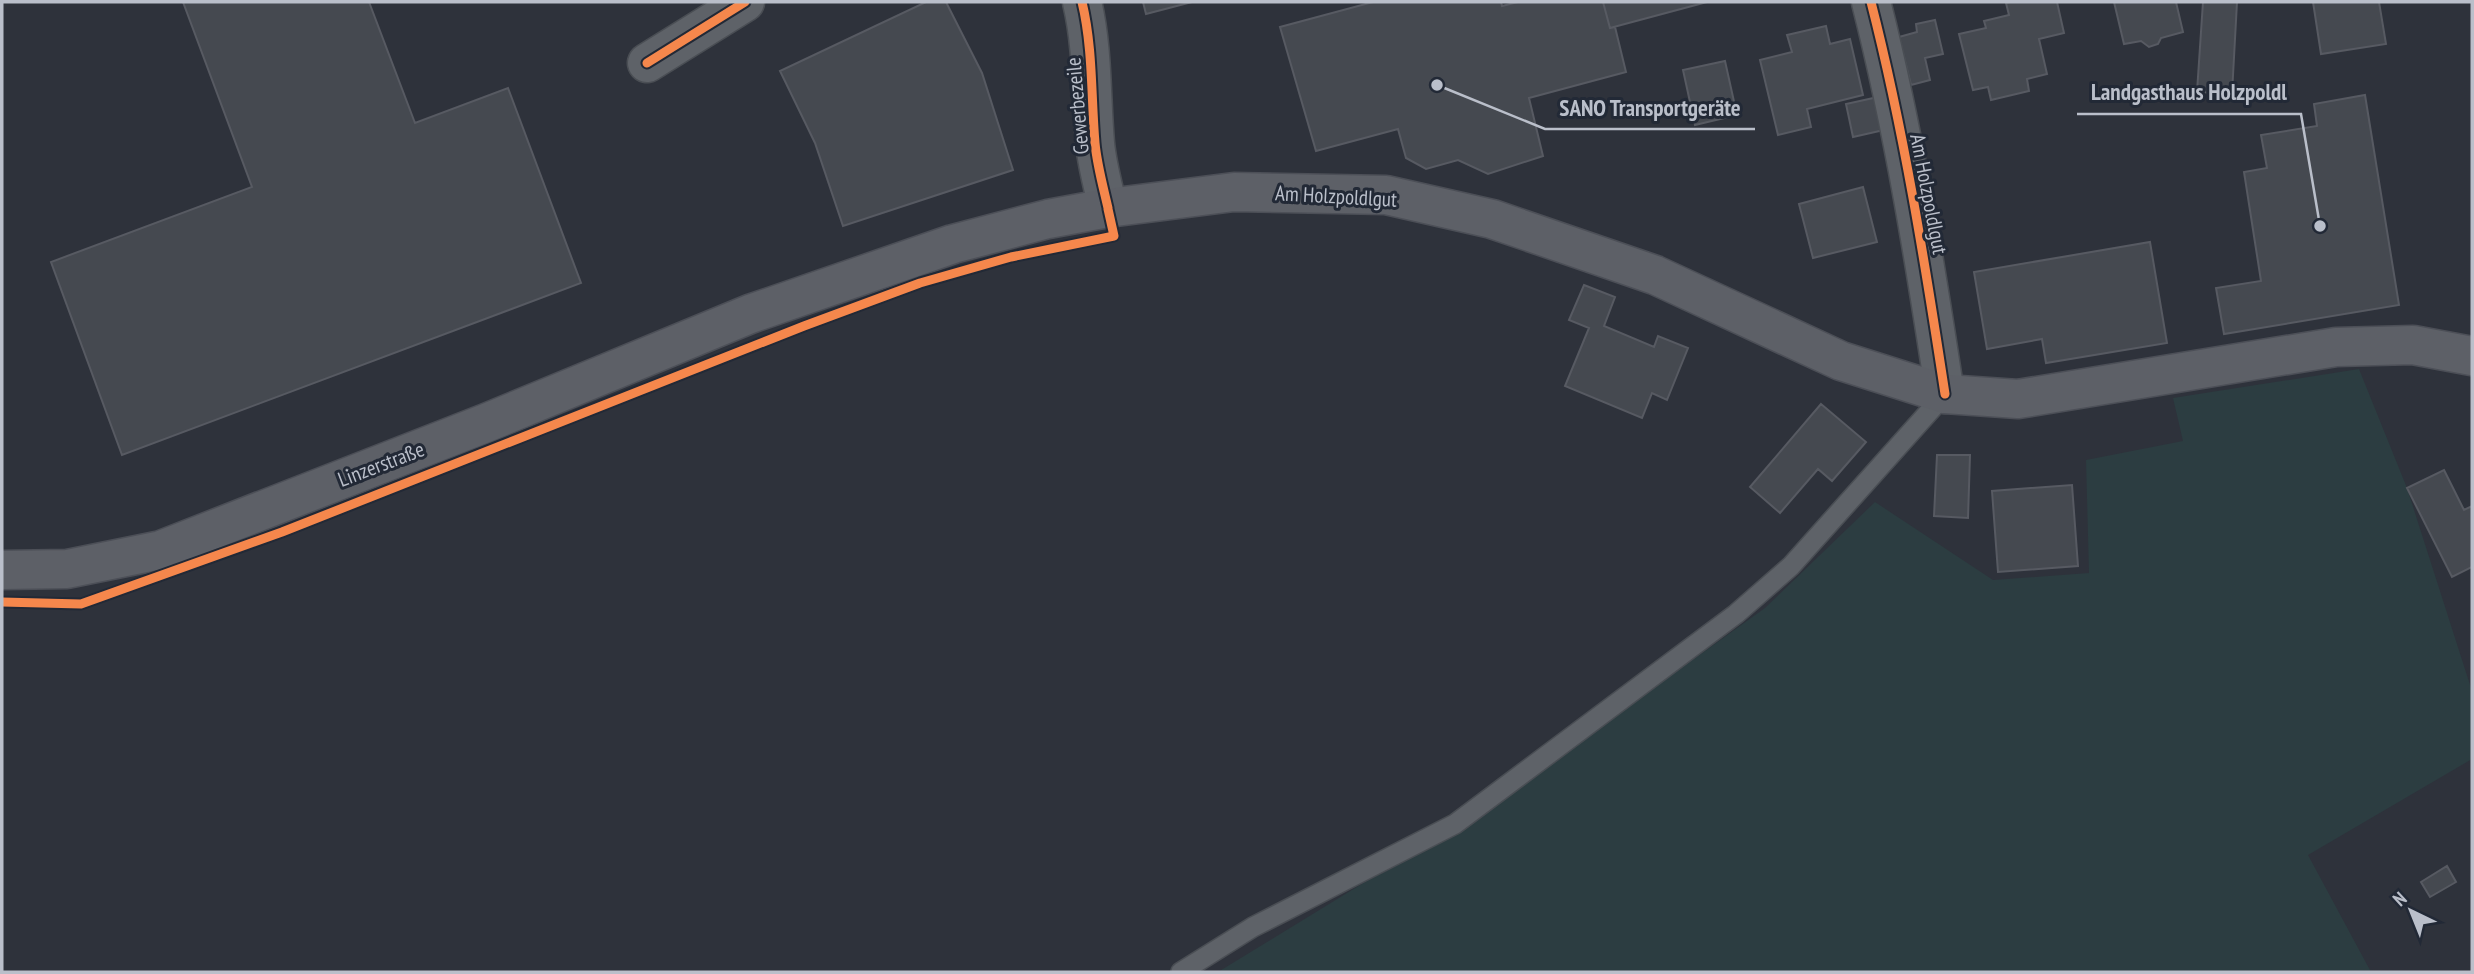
<svg xmlns="http://www.w3.org/2000/svg" width="2474" height="974" font-family="'PT Sans Narrow',sans-serif">
	<style>
		.green { fill: #2c3d41 }
		.building { fill: #454950; stroke: #575a62; stroke-width: 2 }
		.lines { fill: none; stroke-linecap: round; stroke-linejoin: round }
		.service-casing { stroke: #4a4e54; stroke-width: 22 }
		.minor-casing { stroke: #4a4e54; stroke-width: 41 }
		.secondary-casing { stroke: #4c4f57; stroke-width: 41 }
		.service { stroke: #5e6268; stroke-width: 19 }
		.minor { stroke: #5e6268; stroke-width: 38 }
		.secondary { stroke: #5d6067; stroke-width: 38 }
		.cycleway-casing { stroke: #222936; stroke-width: 13 }
		.cycleway { stroke: #f5874c; stroke-width: 9 }
		.labels { text-anchor: middle; dominant-baseline: central; stroke-width: 6; stroke-linejoin: round; paint-order: stroke }
		.street-label { font-size: 21px; fill: #babfca; stroke: #222936 }
		.leader { fill: none; stroke: #babfca; stroke-width: 2.5 }
		.callout-dot { fill: #babfca; stroke: #222936; stroke-width: 2.5 }
		.callout-label { font-size: 23px; text-anchor: middle; font-weight: bold; fill: #babfca; stroke: #222936; stroke-width: 6; stroke-linejoin: round; paint-order: stroke }
	</style>
	<rect width="100%" height="100%" fill="#2e323b"/>
	<path class="green" d="M2359 369 2407 488 2472 691V759L2308 855 2371 972H1218L1365 882 1462 831 1624 709 1765 608 1875 502 1993 580 2089 573 2086 460 2183 441 2173 398Z"/>
	<path class="building" d="M183 2H369L415 123 508 88 581 283 122 455 51 262 252 187Z
		M926 2H946L982 73 1013 170 843 226 815 143 780 71Z
		M1143 2H1192L1146 14Z
		M1373 2H1501L1502 6 1518 2H1603L1610 28 1615 27 1626 72 1529 98 1543 156 1488 174 1458 160 1426 169 1406 158 1398 129 1316 151 1280 27Z
		M1603 2H1707L1610 28Z
		M2010 2H2057L2064 33 2039 39 2047 74 2027 79 2029 91 1991 100 1988 87 1973 90 1959 34 1986 28 1984 21 2009 15 2006 3Z
		M2114 2H2176L2183 32 2161 38 2158 44 2149 47 2141 41 2124 44Z
		M2203 2H2237L2232 94 2197 92Z
		M2313 2H2379L2386 44 2321 54Z
		M1935 20 1943 54 1925 58 1930 80 1911 85 1899 37 1917 32 1916 24Z
		M1826 26 1830 44 1850 39 1863 95 1807 109 1811 127 1778 135 1760 60 1792 52 1787 35Z
		M1725 61 1737 115 1695 125 1683 70Z
		M2365 95 2399 305 2224 334 2216 288 2261 281 2244 172 2267 168 2261 135 2317 126 2314 104Z
		M1878 97 1884 130 1853 137 1846 104Z
		M1863 187 1877 242 1813 258 1799 204Z
		M2150 242 2167 343 2046 363 2042 339 1987 349 1974 272Z
		M1584 285 1615 297 1604 326 1654 347 1658 336 1688 348 1667 400 1652 393 1642 418 1565 386 1589 328 1569 320Z
		M1821 404 1866 442 1832 481 1818 469 1780 513 1750 487Z
		M1937 455H1970L1968 518 1934 516Z
		M2444 470 2464 510 2472 506V567L2452 577 2407 488Z
		M2072 485 2078 566 1998 572 1992 491Z
		M2447 866 2456 882 2430 897 2421 882Z"/>
	<g class="lines">
		<g class="service-casing">
			<path id="service" d="M1181 972 1253 927 1455 824 1736 614 1791 566 1945 394"/>
		</g>
		<g class="minor-casing">
			<path id="minor" d="M1082 2C1093 48 1091 96 1095 143 1097 165 1103 186 1108 208
				M1871 2C1904 131 1925 263 1945 394
				M647 63 745 2"/>
		</g>
		<g class="secondary-casing">
			<path id="secondary" d="M2 570 67 569 161 550 486 423 750 314 953 244 1048 219 1108 208 1234 192 1386 195 1492 219 1655 275 1841 361 1945 394 2018 399 2336 347 2413 345 2472 356"/>
		</g>
		<use href="#service" class="service"/>
		<use href="#minor" class="minor"/>
		<use href="#secondary" class="secondary"/>
		<g class="cycleway-casing">
			<path id="cycleway" d="M1082 2C1093 48 1091 96 1095 143 1097 165 1103 186 1108 208
				M1871 2C1904 131 1925 263 1945 394
				M647 63 745 2
				M2 602 81 604 282 532 804 326 920 283 1011 257 1114 236 1108 209"/>
		</g>
		<use href="#cycleway" class="cycleway"/>
	</g>
	<g class="labels">
		<g class="street-label">
			<text transform="translate(1077 106) rotate(-95)">Gewerbezeile</text>
			<text transform="translate(1929 194) rotate(79)">Am Holzpoldlgut</text>
			<text transform="translate(1336 196) rotate(3)">Am Holzpoldlgut</text>
			<text transform="translate(381 464) rotate(-21)">Linzerstraße</text>
		</g>
	</g>
	<path class="leader" d="M2320 226L2301 114H2077M1437 85L1545 129H1755"/>
	<g class="callout-dot">
		<circle cx="2320" cy="226" r="7"/>
		<circle cx="1437" cy="85" r="7"/>
	</g>
	<g class="callout-label">
		<text x="2189" y="100">Landgasthaus Holzpoldl</text>
		<text x="1650" y="116">SANO Transportgeräte</text>
	</g>
	<rect width="2474" height="974" fill="none" stroke="#babfca" stroke-width="7"/>
	<g transform="translate(2411 911) rotate(317)" stroke="#222936" stroke-width="5" paint-order="stroke">
	<path d="M0-5L12 26L0 18L-12 26Z" fill="#babfca"/>
	<text y="-10" font-size="19" font-weight="bold" text-anchor="middle" fill="#babfca">N</text>
	</g>
</svg>
